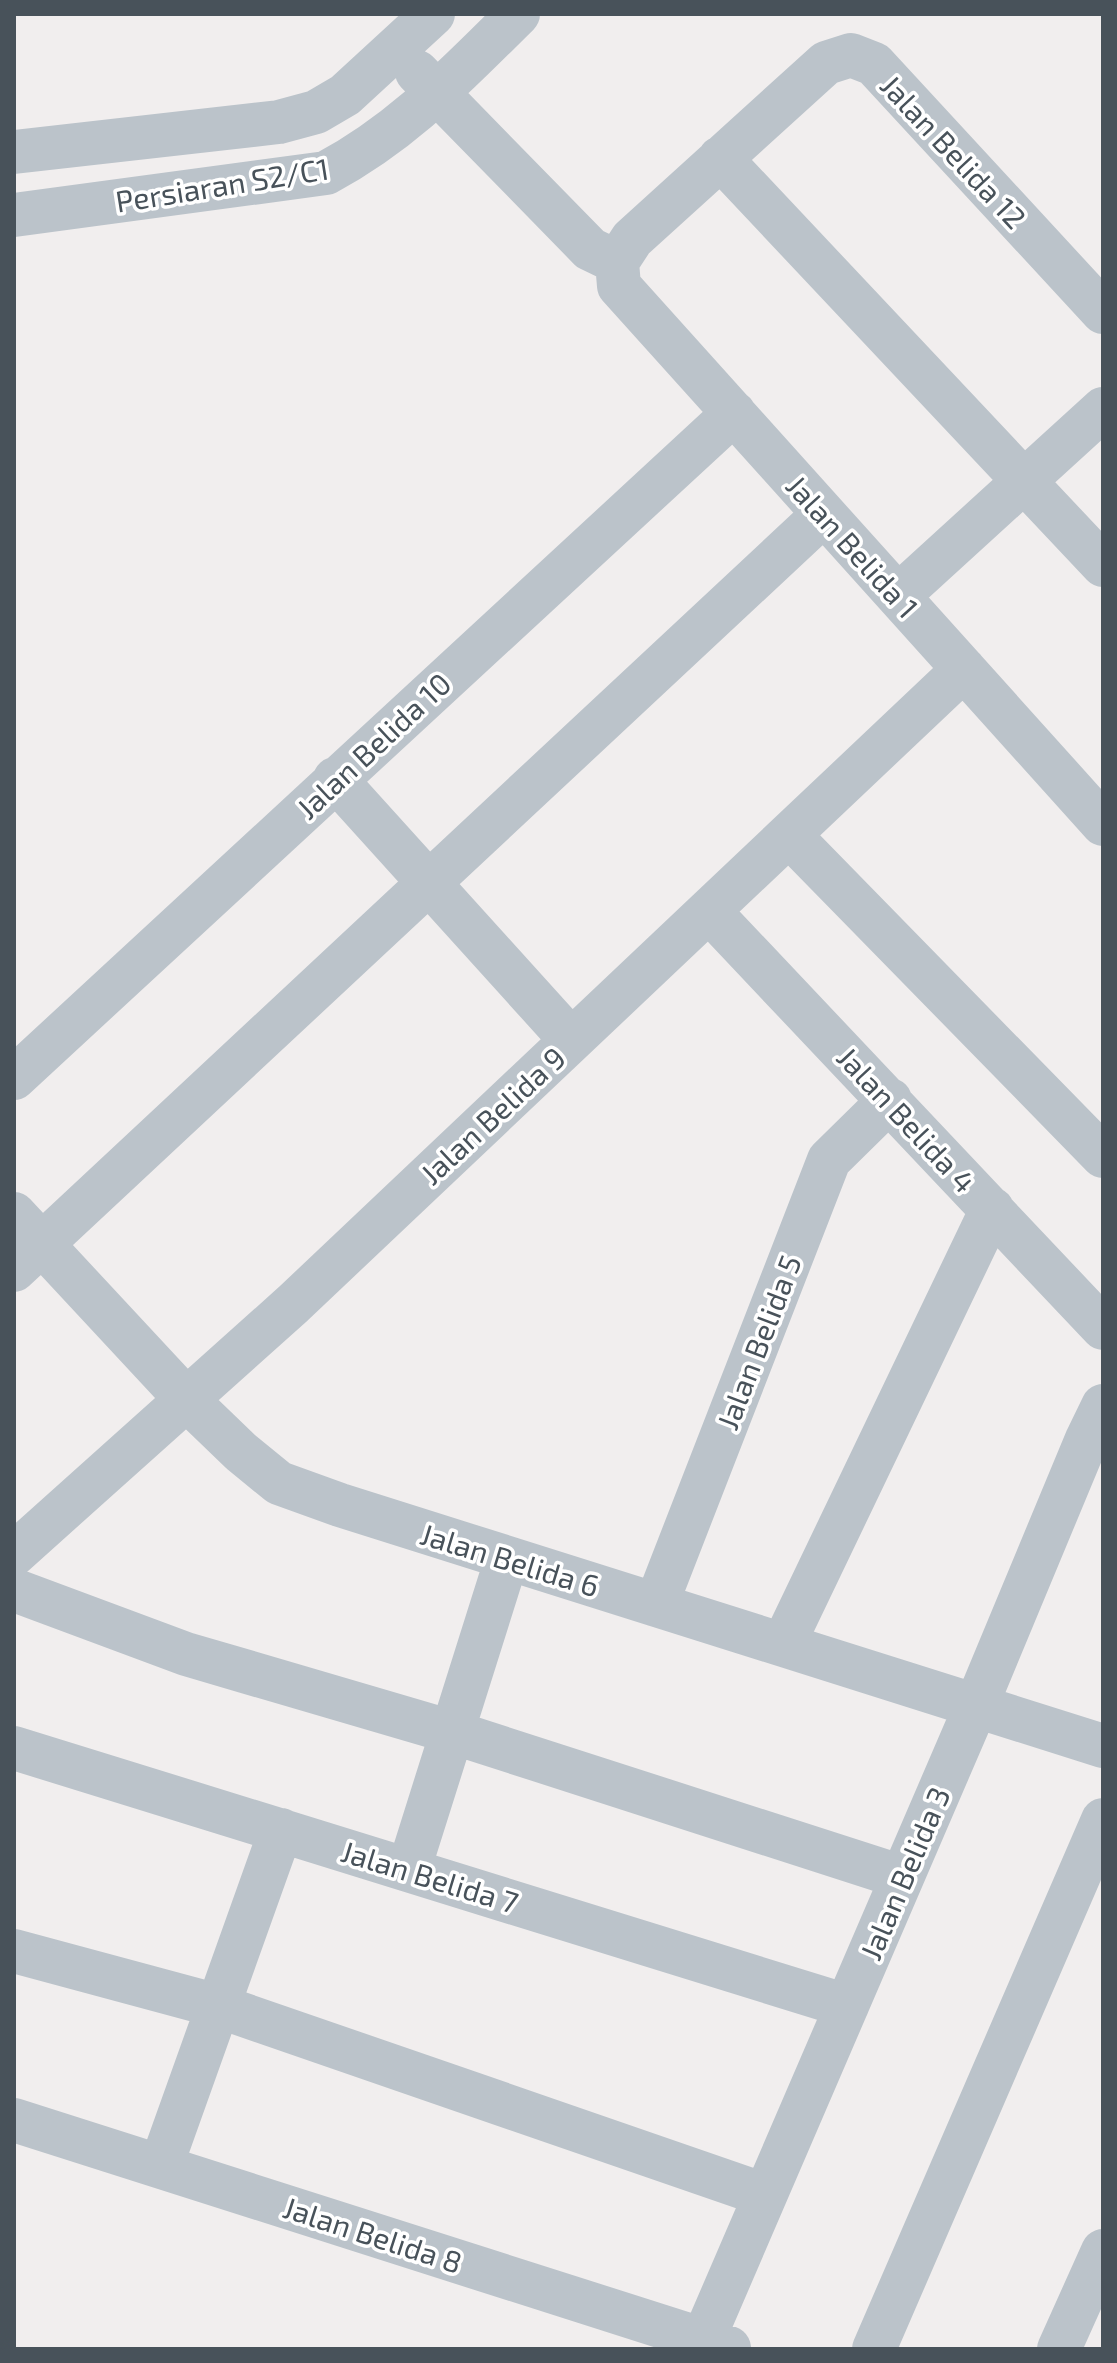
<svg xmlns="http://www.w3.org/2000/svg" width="1117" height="2363" font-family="'Exo 2',sans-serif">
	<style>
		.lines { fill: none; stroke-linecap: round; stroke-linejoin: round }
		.minor { stroke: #bbc3ca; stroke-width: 44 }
		.labels { text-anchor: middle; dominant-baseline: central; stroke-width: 7; stroke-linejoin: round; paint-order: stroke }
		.street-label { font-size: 30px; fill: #48525a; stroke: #fff }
	</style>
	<rect width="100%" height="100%" fill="#f1eeee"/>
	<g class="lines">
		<path class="minor" d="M417 72 590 249 617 262
			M14 152 279 122 316 112 345 95 433 14
			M720 158 1103 565
			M14 215 326 173C403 132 457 74 518 14
			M617 262 619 286 1103 824
			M617 262 632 239 826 63 851 55 874 64 1103 312
			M898 596 1103 409
			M335 779 571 1040
			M789 835 1103 1156
			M709 911 1103 1328
			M14 1078 734 413
			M14 1214 186 1399 241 1452 279 1483 340 1505 1103 1746
			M14 1270 824 514
			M14 1554 293 1304 964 669
			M14 1590 186 1654 452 1732 902 1877
			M656 1605 829 1160 890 1100
			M784 1643 992 1209
			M14 1748 847 2006
			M407 1869 414 1853 507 1558
			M14 1951 218 2006 765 2195
			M14 2120 729 2348
			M161 2166 281 1830
			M703 2340 976 1706 1087 1439 1103 1406
			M874 2349 1103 1820
			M1059 2349 1103 2251"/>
	</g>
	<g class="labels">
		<g class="street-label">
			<text transform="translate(954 151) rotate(47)">Jalan Belida 12</text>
			<text transform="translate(222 184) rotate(-9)">Persiaran S2/C1</text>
			<text transform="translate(853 546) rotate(48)">Jalan Belida 1</text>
			<text transform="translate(373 745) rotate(-43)">Jalan Belida 10</text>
			<text transform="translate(492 1115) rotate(-43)">Jalan Belida 9</text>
			<text transform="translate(907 1119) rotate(47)">Jalan Belida 4</text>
			<text transform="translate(758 1342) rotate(-69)">Jalan Belida 5</text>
			<text transform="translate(510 1559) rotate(17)">Jalan Belida 6</text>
			<text transform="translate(904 1873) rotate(-67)">Jalan Belida 3</text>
			<text transform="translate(430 1876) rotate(17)">Jalan Belida 7</text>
			<text transform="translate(373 2234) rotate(18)">Jalan Belida 8</text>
		</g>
	</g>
	<rect width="1117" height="2363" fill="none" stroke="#48525a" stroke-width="32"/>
</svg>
